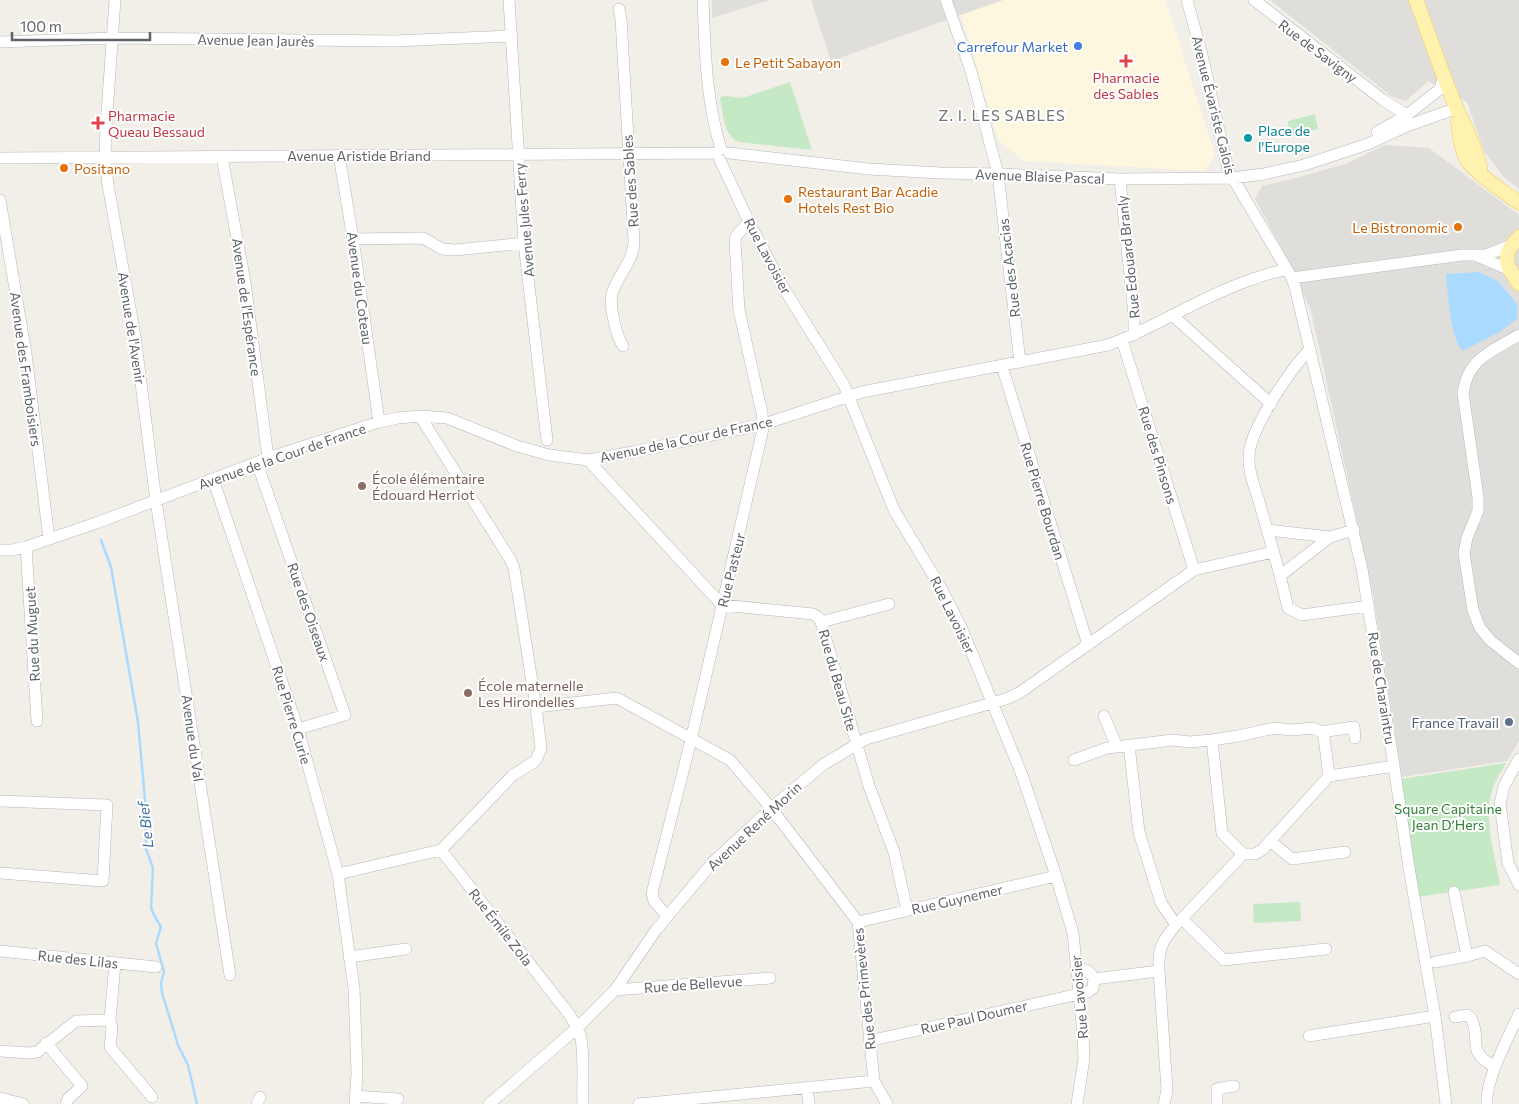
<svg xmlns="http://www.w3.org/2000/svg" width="1519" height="1104" font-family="Commissioner,sans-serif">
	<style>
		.commercial { fill: #fef7e0 }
		.industrial { fill: #e0deda }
		.green { fill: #c5e8c5 }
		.water { fill: #aadaff }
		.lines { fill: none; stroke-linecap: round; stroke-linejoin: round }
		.stream { stroke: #aadaff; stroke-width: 2.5 }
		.minor-casing { stroke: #b5b8bc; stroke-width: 12 }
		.major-casing { stroke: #f2c960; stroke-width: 15 }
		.minor { stroke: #fff; stroke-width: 11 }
		.major { stroke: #fff2af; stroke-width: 14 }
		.shop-dot { fill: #3f7fe0; stroke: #fff; stroke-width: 2 }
		.health-dot { fill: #e0444e; stroke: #fff; stroke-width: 2 }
		.food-dot { fill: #e8710a; stroke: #fff; stroke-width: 2 }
		.culture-dot { fill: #0f9aa8; stroke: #fff; stroke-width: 2 }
		.education-dot { fill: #8d6e63; stroke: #fff; stroke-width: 2 }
		.service-dot { fill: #5c6f8a; stroke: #fff; stroke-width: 2 }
		.labels { text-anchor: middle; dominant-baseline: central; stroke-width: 4; stroke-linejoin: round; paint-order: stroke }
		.street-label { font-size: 14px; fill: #5f6368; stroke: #fff }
		.shop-label { font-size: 14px; fill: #366cbe; stroke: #fff; text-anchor: end }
		.food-label { font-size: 14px; fill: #c56008; stroke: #fff; text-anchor: start }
		.health-label { font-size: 14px; fill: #be3a42; stroke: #fff }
		.culture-label { font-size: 14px; fill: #0d838f; stroke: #fff; text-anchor: start }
		.education-label { font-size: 14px; fill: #785e54; stroke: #fff; text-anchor: start }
		.service-label { font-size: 14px; fill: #4e5e75; stroke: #fff; text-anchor: end }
		.park-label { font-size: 14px; fill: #348238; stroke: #fff }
		.neighbourhood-label { font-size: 15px; letter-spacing: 1px; fill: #70757a; stroke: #fff }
		.water-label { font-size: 15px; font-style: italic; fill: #4174aa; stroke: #fff }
	</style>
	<rect width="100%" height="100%" fill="#f1efe8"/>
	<path class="commercial" d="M1003 0H1165L1215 154 1205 171 1024 161 999 141 961 15Z"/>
	<path class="industrial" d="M712 0H770L712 18Z
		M811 0H1003L831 61Z
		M1270 0H1519V189L1504 177 1484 151 1467 102 1428 81 1406 101 1391 96Z
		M1385 145 1429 148 1519 215V741L1507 761 1402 777 1373 594 1311 311 1289 262 1255 199 1262 186 1300 177 1345 164Z"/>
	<path class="green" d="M790 82 812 150 739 142C723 135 723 113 720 97L726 96 743 98Z
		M1315 114 1318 129 1289 136 1288 121Z
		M1506 763C1502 771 1496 779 1493 787 1482 818 1495 854 1500 885L1417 897 1401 779Z
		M1300 902 1301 921 1254 923 1253 904Z"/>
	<path class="water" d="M1479 272 1498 281 1518 305 1517 319 1498 333 1462 351C1450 335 1448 295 1446 274Z"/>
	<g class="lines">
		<path class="stream" d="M101 540 111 567 138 722 145 800 146 849 153 868 151 907 154 915 161 927 156 943 164 972 161 983 162 993 178 1045 188 1065 197 1104"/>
		<g class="minor-casing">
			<path id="minor" d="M115 0 106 127 105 157 108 185 135 336 156 501 230 975
				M509 0 524 243 547 440
				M703 0C705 49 706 102 721 149
				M946 0 971 71 998 174 1020 362
				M1187 0 1202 55 1228 170 1292 278 1295 287 1362 569 1394 766 1409 868 1435 1016 1446 1104
				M1254 0 1383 100 1407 115V126
				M619 9 621 19 634 241C634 262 617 275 612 294 610 303 612 312 614 321 616 331 618 338 623 346
				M0 42 112 38 395 41 512 36
				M1377 132 1407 115 1440 89 1444 76
				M729 153 869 169 940 173 998 174 1120 179 1232 178 1264 174 1304 165 1368 144 1407 126 1457 108
				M339 155 353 239 379 422
				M222 157 245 282 268 458
				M0 158 717 153
				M720 160 749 222 783 287 844 385 894 510 941 588 962 629 1022 775 1056 876 1073 933 1083 1034 1084 1058 1077 1104
				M1120 179 1134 315V335
				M0 200 26 354 49 539
				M353 239 423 238 442 249 455 250 524 243
				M1477 256 1510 270
				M1292 278 1462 255H1486L1512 245
				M1172 315 1271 404
				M1519 335C1491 352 1468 358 1463 393L1478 497V511L1467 538 1464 553 1473 610 1480 628 1491 641 1519 663
				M1122 340 1194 570
				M1310 349C1291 369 1249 429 1249 457 1248 473 1256 490 1260 505 1270 539 1280 573 1288 608L1302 615 1369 606
				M1002 366 1088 645
				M420 416 510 559 514 568 536 707 541 748 537 758 534 762 513 775 441 850
				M588 460 722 605 813 614 818 617 821 622 869 786 894 852 907 910
				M257 463 345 715 298 729
				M213 479 298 729 338 874 354 988 357 1073 355 1104
				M1267 530 1330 537 1354 530
				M26 547 37 721
				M0 550H12L26 547 99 522 268 458 379 422 398 418 420 416 447 418 517 446 549 455 588 460 633 452 764 424 862 392 1108 345C1157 327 1200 297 1250 280 1262 276 1274 271 1287 270
				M1281 575 1330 537
				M821 622 889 604
				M536 707 617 698 730 760 771 808 858 922 874 1081 887 1104
				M1104 716 1117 747
				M1321 732 1354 727 1355 738
				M1212 740 1222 833 1243 854
				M1129 745 1139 832 1161 903 1176 925
				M1519 759 1504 786 1500 804 1508 863 1519 885
				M1074 760 1107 748 1173 740 1189 742 1212 740 1238 736 1275 728 1291 730 1313 728 1321 732 1324 737 1329 776
				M0 801 107 805 103 881 0 873
				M1270 841 1292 859 1345 852
				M441 850 569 1014C573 1021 578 1028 580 1035 585 1051 582 1086 583 1104
				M338 874 441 850
				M1454 892 1467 956 1485 951 1519 974
				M667 916 654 901 652 893 691 740 763 429 762 413 739 310 735 241 736 236 749 222
				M1182 919 1224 960 1326 949
				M858 922 1056 876
				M0 951 156 967
				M349 957 406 949
				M1435 962 1467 956
				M1159 971 1167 1090 1164 1104
				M1094 979 1159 971C1158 948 1162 941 1176 925L1243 854H1255L1262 850 1329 776 1394 766
				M615 990 770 978
				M1455 1017 1467 1015 1471 1018C1483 1042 1464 1050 1495 1067
				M110 1020 112 1028 110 1047 152 1097
				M1309 1036 1435 1016
				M869 1041 1088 992 1093 988 1094 979C1090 971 1085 969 1076 968
				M46 1043 82 1086 68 1099 66 1104
				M0 1051 29 1053 37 1052 76 1021 110 1020 115 963
				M807 1088 809 1104
				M355 1096 398 1099
				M0 1098 23 1104
				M257 1104 260 1097
				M489 1104 576 1029 615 990 656 930 713 862 776 804 824 764 866 739 1006 699 1019 693 1194 570 1273 552
				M639 1104 874 1081
				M1217 1104V1089L1234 1086
				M1487 1104C1485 1080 1509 1036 1519 1014"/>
		</g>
		<g class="major-casing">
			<path id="major" d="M1416 0C1429 35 1441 70 1455 105 1465 128 1477 148 1481 173
				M1458 121C1459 132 1462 154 1469 163 1482 178 1503 191 1519 203
				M1519 237C1516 241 1511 245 1509 250 1503 263 1512 273 1519 284"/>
		</g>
		<use href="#minor" class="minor"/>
		<use href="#major" class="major"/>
	</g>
	<circle class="shop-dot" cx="1078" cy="46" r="5"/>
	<g class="health-dot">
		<path d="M1123.5 53.5h5v5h5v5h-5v5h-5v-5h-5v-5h5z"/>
		<path d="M95.5 115.5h5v5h5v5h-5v5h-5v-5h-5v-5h5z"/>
	</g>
	<g class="food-dot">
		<circle cx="725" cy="62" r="5"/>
		<circle cx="64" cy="168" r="5"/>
		<circle cx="788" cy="199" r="5"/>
		<circle cx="1458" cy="227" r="5"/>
	</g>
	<circle class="culture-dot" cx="1248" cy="138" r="5"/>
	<g class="education-dot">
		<circle cx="362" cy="486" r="5"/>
		<circle cx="468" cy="693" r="5"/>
	</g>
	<circle class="service-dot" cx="1509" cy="722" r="5"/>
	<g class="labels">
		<g class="street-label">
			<text transform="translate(256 40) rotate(1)">Avenue Jean Jaurès</text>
			<text transform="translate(1318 51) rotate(37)">Rue de Savigny</text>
			<text transform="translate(1214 105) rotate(76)">Avenue Évariste Galois</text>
			<text x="359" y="155">Avenue Aristide Briand</text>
			<text transform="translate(1040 176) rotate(2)">Avenue Blaise Pascal</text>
			<text transform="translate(630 181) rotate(-94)">Rue des Sables</text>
			<text transform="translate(524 220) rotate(-95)">Avenue Jules Ferry</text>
			<text transform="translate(768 256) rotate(62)">Rue Lavoisier</text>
			<text transform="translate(1128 257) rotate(-96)">Rue Edouard Branly</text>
			<text transform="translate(1009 268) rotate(-97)">Rue des Acacias</text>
			<text transform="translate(360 288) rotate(82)">Avenue du Coteau</text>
			<text transform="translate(247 307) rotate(82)">Avenue de l'Espérance</text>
			<text transform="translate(132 328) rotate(81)">Avenue de l'Avenir</text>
			<text transform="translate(26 369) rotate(82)">Avenue des Framboisiers</text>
			<text transform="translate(686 439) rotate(-12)">Avenue de la Cour de France</text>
			<text transform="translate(1158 455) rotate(73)">Rue des Pinsons</text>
			<text transform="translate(282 456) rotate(-19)">Avenue de la Cour de France</text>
			<text transform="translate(1043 501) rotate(73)">Rue Pierre Bourdan</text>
			<text transform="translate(731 570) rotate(-76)">Rue Pasteur</text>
			<text transform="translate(309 612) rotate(71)">Rue des Oiseaux</text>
			<text transform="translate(953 615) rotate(64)">Rue Lavoisier</text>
			<text transform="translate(32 634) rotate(-93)">Rue du Muguet</text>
			<text transform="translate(838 680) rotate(74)">Rue du Beau Site</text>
			<text transform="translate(1382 688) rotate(81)">Rue de Charaintru</text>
			<text transform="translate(292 715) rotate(73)">Rue Pierre Curie</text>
			<text transform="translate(193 738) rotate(82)">Avenue du Val</text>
			<text transform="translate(754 826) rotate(-43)">Avenue René Morin</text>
			<text transform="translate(957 899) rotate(-13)">Rue Guynemer</text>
			<text transform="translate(501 927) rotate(52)">Rue Émile Zola</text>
			<text transform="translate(78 959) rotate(6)">Rue des Lilas</text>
			<text transform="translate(693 984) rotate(-4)">Rue de Bellevue</text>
			<text transform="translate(864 989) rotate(-96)">Rue des Primevères</text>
			<text transform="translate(1079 997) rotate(-95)">Rue Lavoisier</text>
			<text transform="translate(974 1017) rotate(-13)">Rue Paul Doumer</text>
		</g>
		<g class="shop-label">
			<text x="1068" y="46">Carrefour Market</text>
		</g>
		<g class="food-label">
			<text x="735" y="62">Le Petit Sabayon</text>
			<text x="74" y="168">Positano</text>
			<text x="798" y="191">Restaurant Bar Acadie<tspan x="798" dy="16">Hotels Rest Bio</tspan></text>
			<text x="1448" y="227" text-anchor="end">Le Bistronomic</text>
		</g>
		<g class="health-label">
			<text x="1126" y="77">Pharmacie<tspan x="1126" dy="16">des Sables</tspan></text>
			<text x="108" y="115" text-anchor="start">Pharmacie<tspan x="108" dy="16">Queau Bessaud</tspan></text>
		</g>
		<g class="culture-label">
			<text x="1258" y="130">Place de<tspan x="1258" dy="16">l'Europe</tspan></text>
		</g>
		<g class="education-label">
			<text x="372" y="478">École élémentaire<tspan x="372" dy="16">Édouard Herriot</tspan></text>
			<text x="478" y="685">École maternelle<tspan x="478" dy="16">Les Hirondelles</tspan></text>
		</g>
		<g class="service-label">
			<text x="1499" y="722">France Travail</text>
		</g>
		<g class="park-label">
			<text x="1448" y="808">Square Capitaine<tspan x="1448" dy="16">Jean D’Hers</tspan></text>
		</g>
		<g class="neighbourhood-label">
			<text x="1002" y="115">Z. I. LES SABLES</text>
		</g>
		<g class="water-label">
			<text transform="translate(145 825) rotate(-96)">Le Bief</text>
		</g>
	</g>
	<path d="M12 32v8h138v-8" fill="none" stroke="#5f6368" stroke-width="2.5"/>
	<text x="20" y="32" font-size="15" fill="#5f6368" stroke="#ffffff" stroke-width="4" paint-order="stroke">100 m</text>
</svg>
